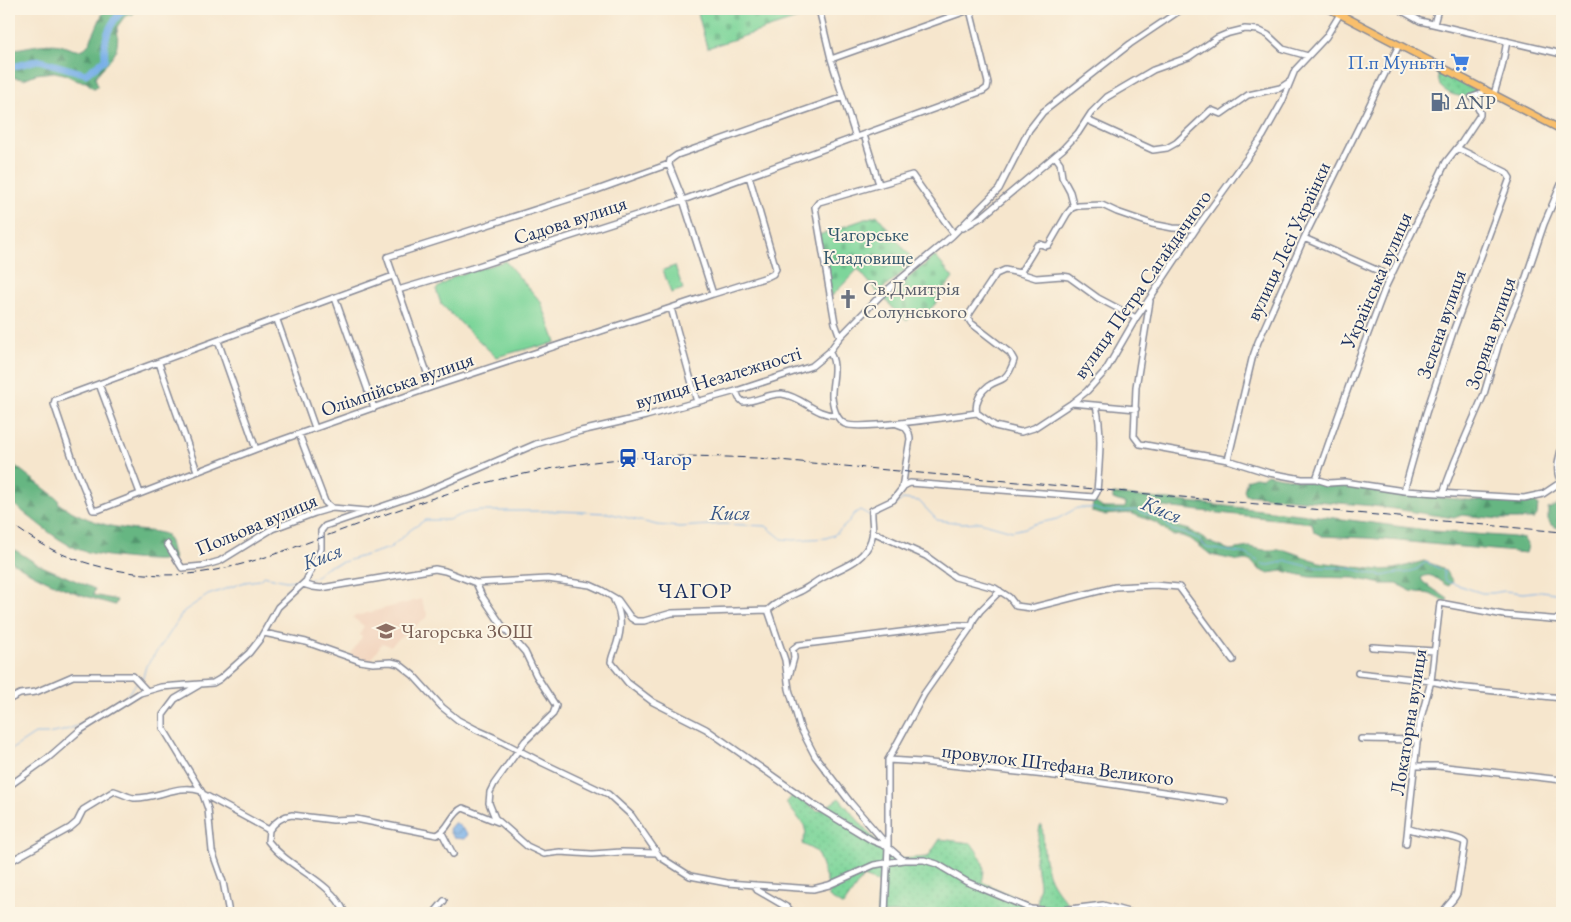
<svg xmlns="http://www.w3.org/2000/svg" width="1571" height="922" font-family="'EB Garamond',serif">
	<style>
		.built { fill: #f2d4be }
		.grass { fill: url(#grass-dots); stroke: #4c827c }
		.forest { fill: url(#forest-firs); stroke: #407270 }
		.cemetery { fill: url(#cemetery-stones); stroke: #4c827c }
		.park { fill: #7dd59a; stroke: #4c827c }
		.water { fill: url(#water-waves); stroke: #4a70a3 }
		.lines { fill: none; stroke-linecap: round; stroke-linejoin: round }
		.stream { stroke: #79b0e8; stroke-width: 1 }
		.river { stroke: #79b0e8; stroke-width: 7 }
		.minor-casing { stroke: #888a96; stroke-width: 8 }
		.major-casing { stroke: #888a96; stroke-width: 9 }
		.minor { stroke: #fff; stroke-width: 5 }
		.major { stroke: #f9bf6c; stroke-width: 6 }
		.rail { stroke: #1b2f5e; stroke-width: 1; stroke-dasharray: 8 4; stroke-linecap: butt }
		.labels { text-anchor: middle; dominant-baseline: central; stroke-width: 4; stroke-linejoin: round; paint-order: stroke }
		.shop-label { font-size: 20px; fill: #366cbe; stroke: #fcf5e5; text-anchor: end }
		.service-label { font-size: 20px; fill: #4e5e75; stroke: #fcf5e5; text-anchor: start }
		.street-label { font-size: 20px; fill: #1b2f5e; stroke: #fcf5e5 }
		.park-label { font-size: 20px; fill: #34586d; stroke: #fcf5e5 }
		.worship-label { font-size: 20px; fill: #5b616d; stroke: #fcf5e5; text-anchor: start }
		.transit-label { font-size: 20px; fill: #164399; stroke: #fcf5e5; text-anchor: start }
		.education-label { font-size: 20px; fill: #785e54; stroke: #fcf5e5; text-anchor: start }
		.water-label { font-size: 21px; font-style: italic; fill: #375687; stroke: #fcf5e5 }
		.quarter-label { font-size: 22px; letter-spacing: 1px; fill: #1b2f5e; stroke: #fcf5e5 }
	</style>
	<defs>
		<pattern id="grass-dots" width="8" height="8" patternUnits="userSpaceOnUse" patternTransform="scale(1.25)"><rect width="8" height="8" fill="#7dd59a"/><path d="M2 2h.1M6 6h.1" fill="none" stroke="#6bb787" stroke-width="1.8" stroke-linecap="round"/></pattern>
		<pattern id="forest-firs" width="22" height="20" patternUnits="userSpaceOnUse" patternTransform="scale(1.25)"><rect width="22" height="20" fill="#66b682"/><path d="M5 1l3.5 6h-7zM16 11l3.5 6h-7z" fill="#53946e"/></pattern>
		<pattern id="cemetery-stones" width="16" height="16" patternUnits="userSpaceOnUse" patternTransform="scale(1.25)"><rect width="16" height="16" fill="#7dd59a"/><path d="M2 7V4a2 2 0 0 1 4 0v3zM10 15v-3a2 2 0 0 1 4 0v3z" fill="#6bb787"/></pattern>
		<pattern id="water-waves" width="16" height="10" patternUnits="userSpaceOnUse" patternTransform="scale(1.25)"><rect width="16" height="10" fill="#79b0e8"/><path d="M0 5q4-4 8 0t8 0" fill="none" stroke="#6290bf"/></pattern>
	</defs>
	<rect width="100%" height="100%" fill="#fcf5e5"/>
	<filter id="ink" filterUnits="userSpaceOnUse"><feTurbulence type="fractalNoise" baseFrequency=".02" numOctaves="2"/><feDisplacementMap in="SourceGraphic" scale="10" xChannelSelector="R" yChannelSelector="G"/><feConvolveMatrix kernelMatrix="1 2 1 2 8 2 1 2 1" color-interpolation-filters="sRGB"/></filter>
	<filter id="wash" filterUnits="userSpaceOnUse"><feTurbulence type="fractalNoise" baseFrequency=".0096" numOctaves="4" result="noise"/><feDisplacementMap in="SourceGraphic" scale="20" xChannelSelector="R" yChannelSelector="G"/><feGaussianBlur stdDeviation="1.12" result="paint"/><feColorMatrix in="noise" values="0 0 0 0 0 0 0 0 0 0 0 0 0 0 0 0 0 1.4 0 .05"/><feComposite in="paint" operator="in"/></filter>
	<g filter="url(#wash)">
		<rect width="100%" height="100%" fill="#f6e6cd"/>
		<path class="built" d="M421 599 428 616 390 646 382 643 370 661 350 655 362 637 360 635 364 626 352 617Z"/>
		<path class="grass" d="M1437 70 1478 91 1477 92C1464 99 1451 97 1440 86Z
			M794 794 818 811 825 808 839 798 875 840 899 859 928 857 940 839 971 843C981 857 987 864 982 882L1037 907 1039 884 1035 858 1040 826 1042 825C1044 842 1043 861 1049 876 1053 887 1062 896 1069 905L1057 906 1054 913H877L879 883 863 877 843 906 829 897 827 881 817 852 802 844 806 833 804 825 786 803Z"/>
		<path class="forest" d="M105 9H138L133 14 125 16 117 27C120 57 112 56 95 77L98 87 93 88 86 82 78 81 64 74 54 72 36 74 24 79 9 77V50C25 48 44 42 60 45 68 47 78 54 86 47 91 43 100 17 105 9Z
			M9 461 58 499 59 504C78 516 100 525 122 528 136 531 152 530 165 534L170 542 174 559C156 563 91 556 75 548 51 537 30 516 9 501Z
			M1267 474 1329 486 1346 485 1397 493 1467 500 1534 502 1538 505 1537 515 1534 519H1499L1462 515 1454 518 1374 506 1246 495 1244 490 1247 480 1255 477 1262 478Z
			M1113 494 1327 517 1434 531 1514 537 1524 539 1528 546 1526 553 1367 538 1322 536 1314 532 1312 523 1154 506 1151 509 1172 525 1190 530 1207 541 1224 548 1230 550 1249 547 1264 550H1285L1319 562 1379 570 1395 569 1424 561 1443 568 1453 581 1449 586C1438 583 1433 570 1421 578L1423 582 1448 599 1446 602 1430 594 1411 591 1397 584H1382L1354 578 1310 577 1283 571 1267 573 1258 569 1252 562 1246 560 1239 561 1211 555 1192 540 1182 536 1172 535 1157 523 1141 517 1130 513 1104 515 1092 512 1093 501 1103 508H1125L1126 504 1113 499Z
			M1562 499V525L1558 528 1551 525 1548 519V509L1559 504Z
			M9 546 37 564 95 589 93 595 117 600 115 605C78 595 41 581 9 560Z"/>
		<path class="cemetery" d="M697 9H818L819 12 707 48Z
			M877 215 915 262 878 293 858 269 831 297 819 235Z
			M935 256 953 278 938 298 937 302 923 317 917 311 907 321 898 314 884 298Z"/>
		<path class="park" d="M505 261 541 302 556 342 538 348 537 346 496 357 441 304 436 289 455 276Z
			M675 266 683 289 671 293 663 270Z"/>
		<path class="water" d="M455 822 468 834 465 839 454 838 450 833 449 829Z"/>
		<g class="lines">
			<path class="stream" d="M875 515 890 509 903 499 919 501 937 520 962 523 980 522 1012 531 1025 528 1034 524 1057 519 1077 508H1093L1102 511 1114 512 1135 510 1161 519 1172 530 1191 535 1198 539 1207 548 1247 554 1265 566 1287 561 1311 567 1348 568 1382 576 1397 573H1406L1417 569 1426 562 1444 571V579L1448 582 1482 593H1493L1504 591 1523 593 1541 591 1562 594
				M310 579 315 577 326 567 390 548 409 531 425 520H448L466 513 480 511H558L608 513 657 525 680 527 724 524 766 526 782 539 794 540 826 538 834 535 847 524 854 514 860 510 871 516
				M140 679 143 677 146 666 166 639 184 611 208 595 245 582 259 580 264 576 286 581 306 579
				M9 751 35 734H47L63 731 85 723 125 698 137 682"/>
			<path class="river" d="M9 68 38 60 86 74 105 59C103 38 109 24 124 9"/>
		</g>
	</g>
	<g filter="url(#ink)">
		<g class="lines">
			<g class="minor-casing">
				<path id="minor" d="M819 9 831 59 856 138
					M1399 9 1420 21 1562 54
					M1434 24 1438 9
					M831 59 972 9
					M1494 94 1502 67 1507 41
					M1087 120 1153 150 1167 148 1176 143 1211 110 1221 114 1248 95 1280 88 1289 82
					M864 135 879 184
					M1457 148 1462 142 1480 115V112L1472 97 1481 94 1485 89
					M1055 156 1060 163 1062 177 1070 192 1074 207
					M749 176 776 269 773 274 767 277 713 294 683 200 669 165 670 160 677 155 843 97
					M963 228 983 216 1063 149 1078 133 1091 113 1107 97 1153 70 1189 57 1217 38 1229 33 1245 29 1258 30 1268 35 1283 49 1308 56
					M1304 238 1390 276
					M1020 273 1036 278 1062 276 1069 277 1098 298 1136 318
					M393 276 55 400 54 404 75 466 93 510H98L256 449 432 387 713 294
					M398 290 472 268 683 200 983 91 987 88 988 83 970 10
					M335 298 374 408
					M1150 301 1136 387 1134 436 1140 444 1228 460 1269 473 1302 479H1316L1329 483 1345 482 1404 491 1524 498 1543 494 1561 482
					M671 308 697 402
					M277 320 315 428
					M840 337 835 323 815 207 819 202 912 175 954 234
					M218 341 256 449
					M829 352C839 364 831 383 832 397 833 407 836 419 845 424 860 431 955 416 977 413L995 426 1021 432 1034 428 1072 403 1087 391 1106 370 1136 318 1150 298 1196 229 1263 136 1282 102 1295 70 1326 37 1340 14
					M159 363 197 471
					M99 384 140 493
					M432 387 387 257 597 190 669 164
					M736 391 739 398 743 402C756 402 769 393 782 394 801 396 816 416 836 415
					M1072 403 1136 409
					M977 413C974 403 981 390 990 385 994 382 1000 381 1004 378 1010 373 1012 367 1014 360L1010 353 971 323 968 318 970 313 996 274 1005 270 1020 273 1037 245 1040 244 1046 246 1049 245 1067 214 1072 208 1078 206 1102 205 1117 212 1152 224 1173 228 1196 229
					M897 424 905 427 909 433 910 439 902 488
					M299 434 325 502 332 508
					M1562 446C1559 458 1554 473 1562 483
					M1228 460 1252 359 1258 342 1304 238 1399 45
					M1316 479 1358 360 1386 286 1446 162 1457 148 1506 172 1510 178 1454 329 1426 413 1404 491
					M1443 493 1455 461 1484 394 1500 340 1521 292 1544 224 1562 182
					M873 532 926 556 955 577 995 588 1009 597 1016 606 1031 608 1115 587 1155 585 1179 587 1233 660
					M167 544 182 568 203 566 220 561 272 529 315 513 332 508 367 511
					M476 583 482 596 503 627 525 652 536 675 556 706 553 714 525 741 494 784 490 792 489 803 495 818 527 846 544 854 560 852 592 854 622 852 656 853
					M303 584 313 587 321 588 435 569 445 571 476 583 548 579 590 585 601 590 618 600 631 618 636 621H644L672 613 768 610C778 601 788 597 801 591 809 587 816 581 824 577 842 567 864 562 871 540 875 530 871 520 872 510L893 500 904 486 910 483 1094 497 1097 492C1099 464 1103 433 1096 406
					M614 600C622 614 622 628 617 643 615 650 612 655 611 662L628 683 653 702 706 729 814 805 873 841 888 847 903 860
					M768 610 785 660 789 689 800 727 815 756 850 802 888 846
					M264 633 306 642 360 661 373 663 391 662 399 664 413 675 442 707 458 720 477 730 493 737 543 763 608 794 631 815 660 857 690 876 727 883 813 889 829 885 874 865 903 860H924L937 864 967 882 1031 909 1054 911 1103 905 1132 913
					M1372 647 1434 651
					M1358 673 1431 681 1457 687 1562 698
					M789 676 794 658 793 649 798 645 956 625H968L971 627
					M199 685 175 699 163 715V728L203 794 269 830 268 841C290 870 329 878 345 913
					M12 698 20 694 36 692 73 676H133L146 690
					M1361 739 1418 740
					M888 760 921 762 1055 776 1225 801
					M1415 766H1437L1562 780
					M9 786 48 758 79 731 140 693 161 687 213 683 220 679 249 653 260 639 278 607 306 581 321 549V531L325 526 422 493 536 444 581 431 646 416 736 391 812 366 829 352 840 337 880 296 952 236 999 189 1029 130 1043 112 1130 44 1182 9
					M203 795 208 809 212 851 223 882 229 913
					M1408 828C1422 836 1457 834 1465 843L1457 893C1454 901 1446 905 1443 913
					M269 830C275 822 282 816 292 815L333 820 356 819 437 835C449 830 451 813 463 808L498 822
					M442 833 453 854
					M1406 844 1419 725 1431 681 1440 603 1504 615 1562 620
					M9 862 70 828 77 822 83 810 114 791C121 793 127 797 134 798 157 799 178 783 201 791
					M755 885 757 890 788 908 793 913
					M434 913 444 901
					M885 913 888 847V760L924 694 971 627 974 619 980 611 1000 591"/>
			</g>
			<g class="major-casing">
				<path id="major" d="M1330 9 1562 130"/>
			</g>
			<use href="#minor" class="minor"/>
			<use href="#major" class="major"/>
			<path class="rail" d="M9 522C23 533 39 543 55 551 99 571 155 580 204 572 245 566 284 551 323 537 381 516 438 494 497 480 548 468 600 459 652 457 687 455 722 457 757 458L1562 532"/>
		</g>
	</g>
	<defs>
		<g id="supermarket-bare" transform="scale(1.5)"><path d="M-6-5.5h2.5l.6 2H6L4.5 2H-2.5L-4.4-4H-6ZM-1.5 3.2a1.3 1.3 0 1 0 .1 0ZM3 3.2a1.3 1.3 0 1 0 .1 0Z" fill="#3f7fe0" stroke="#fcf5e5" stroke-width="2.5" paint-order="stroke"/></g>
		<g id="fuel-bare" transform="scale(1.5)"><path d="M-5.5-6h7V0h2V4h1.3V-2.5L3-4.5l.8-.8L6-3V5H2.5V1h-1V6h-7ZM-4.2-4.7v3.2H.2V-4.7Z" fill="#5c6f8a" stroke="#fcf5e5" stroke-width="2.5" paint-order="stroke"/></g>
		<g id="church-bare" transform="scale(1.5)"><path d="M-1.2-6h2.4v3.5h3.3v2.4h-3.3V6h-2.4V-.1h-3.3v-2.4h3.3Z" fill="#6b7280" stroke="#fcf5e5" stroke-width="2.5" paint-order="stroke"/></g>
		<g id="station-bare" transform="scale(1.5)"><path d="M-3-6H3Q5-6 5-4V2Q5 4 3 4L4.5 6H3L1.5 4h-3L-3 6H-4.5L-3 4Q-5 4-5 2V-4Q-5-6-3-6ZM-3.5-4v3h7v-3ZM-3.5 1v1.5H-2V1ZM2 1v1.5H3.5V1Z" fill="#1a4fb4" stroke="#fcf5e5" stroke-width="2.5" paint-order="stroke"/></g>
		<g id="school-bare" transform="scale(1.5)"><path d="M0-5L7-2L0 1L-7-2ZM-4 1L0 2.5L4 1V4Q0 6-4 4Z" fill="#8d6e63" stroke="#fcf5e5" stroke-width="2.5" paint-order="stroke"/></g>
	</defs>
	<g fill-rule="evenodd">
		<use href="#supermarket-bare" x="1460" y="62"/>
		<use href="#fuel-bare" x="1440" y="102"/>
		<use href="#church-bare" x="848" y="299"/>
		<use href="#station-bare" x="628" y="458"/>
		<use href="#school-bare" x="386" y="631"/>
	</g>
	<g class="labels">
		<g class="shop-label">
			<text x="1445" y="62">П.п Муньтн</text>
		</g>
		<g class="service-label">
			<text x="1455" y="102">ANP</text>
		</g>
		<g class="street-label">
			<text transform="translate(570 220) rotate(-18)">Садова вулиця</text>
			<text transform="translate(1288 241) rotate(-65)">вулиця Лесі Українки</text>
			<text transform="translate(1376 280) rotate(-66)">Українська вулиця</text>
			<text transform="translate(1142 284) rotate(-55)">вулиця Петра Сагайдачного</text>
			<text transform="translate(1441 324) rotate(-71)">Зелена вулиця</text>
			<text transform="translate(1490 333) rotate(-71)">Зоряна вулиця</text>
			<text transform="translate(718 377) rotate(-17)">вулиця Незалежності</text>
			<text transform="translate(397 384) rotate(-19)">Олімпійська вулиця</text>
			<text transform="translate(256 524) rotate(-23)">Польова вулиця</text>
			<text transform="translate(1408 722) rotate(-81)">Локаторна вулиця</text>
			<text transform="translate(1058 764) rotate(7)">провулок Штефана Великого</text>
		</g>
		<g class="park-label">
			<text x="868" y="234">Чагорське<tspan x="868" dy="23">Кладовище</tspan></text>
		</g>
		<g class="worship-label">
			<text x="863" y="288">Св.Дмитрія<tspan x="863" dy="23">Солунського</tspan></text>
		</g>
		<g class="transit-label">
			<text x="643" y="458">Чагор</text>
		</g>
		<g class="education-label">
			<text x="401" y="631">Чагорська ЗОШ</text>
		</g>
		<g class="water-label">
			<text transform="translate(1162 509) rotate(22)">Кися</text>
			<text x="730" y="512">Кися</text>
			<text transform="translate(322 556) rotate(-21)">Кися</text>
		</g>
		<g class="quarter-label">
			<text x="695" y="590">ЧАГОР</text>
		</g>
	</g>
	<rect width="1571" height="922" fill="none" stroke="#fcf5e5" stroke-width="30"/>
</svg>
